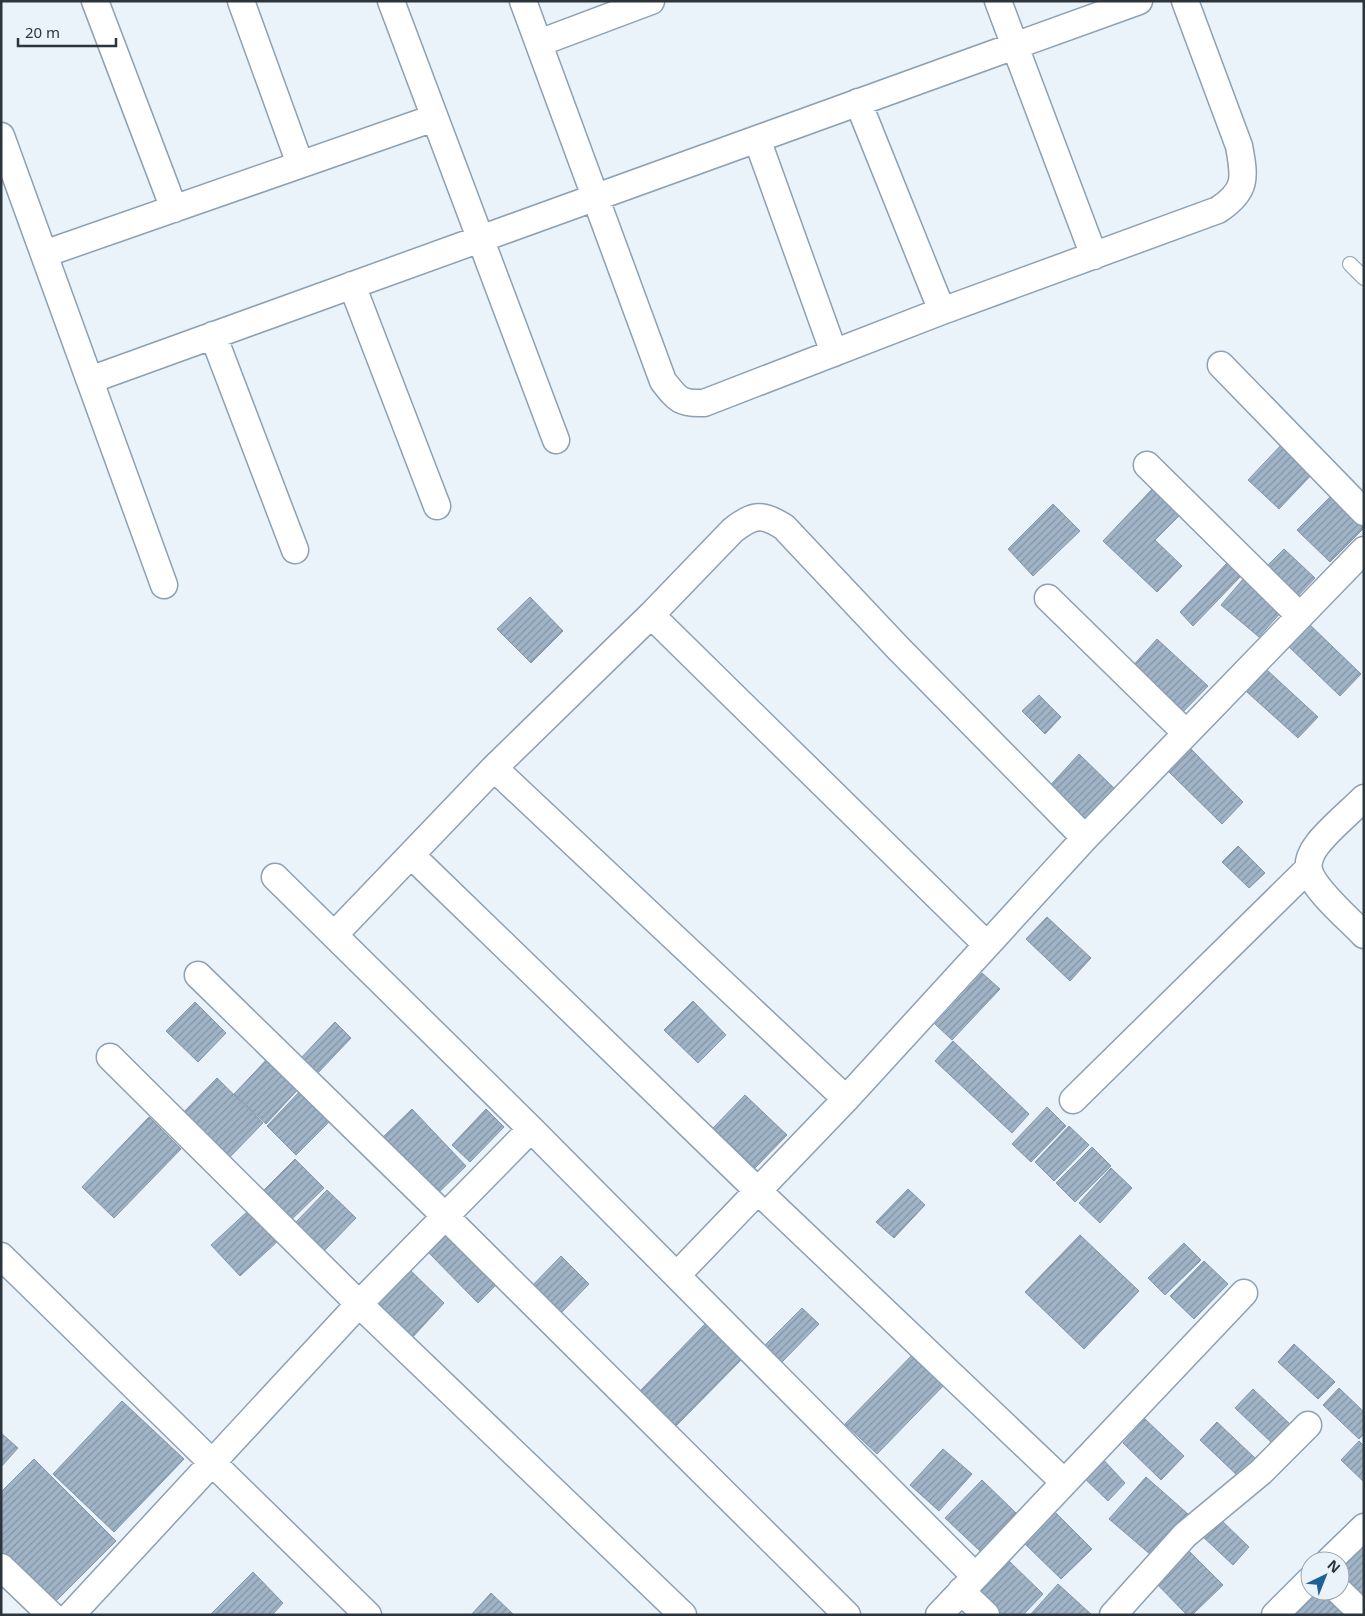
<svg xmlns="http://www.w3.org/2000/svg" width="1365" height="1616" font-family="'Noto Sans',sans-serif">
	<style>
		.building { fill: url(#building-hatch); stroke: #8296a9 }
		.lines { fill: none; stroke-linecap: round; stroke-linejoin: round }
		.service-casing { stroke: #8ca1b3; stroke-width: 16 }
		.minor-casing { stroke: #8ca1b3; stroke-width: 29 }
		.service { stroke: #fff; stroke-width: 14 }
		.minor { stroke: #fff; stroke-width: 26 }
	</style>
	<defs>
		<pattern id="building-hatch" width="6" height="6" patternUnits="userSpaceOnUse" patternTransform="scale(1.25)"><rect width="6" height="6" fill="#a0b4c7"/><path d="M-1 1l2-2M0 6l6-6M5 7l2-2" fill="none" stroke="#8393a3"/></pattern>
	</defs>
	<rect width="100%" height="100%" fill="#eaf2fa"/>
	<path class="building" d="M1284 442 1314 472 1279 509 1248 480Z
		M1155 486 1183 512 1155 540 1182 566 1157 592 1103 541Z
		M1331 496 1364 528 1330 562 1297 530Z
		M1053 504 1080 531 1033 576 1008 549Z
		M1284 549 1315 578 1294 600 1263 570Z
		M1227 563 1241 576 1193 626 1180 612Z
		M1244 578 1282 611 1259 637 1221 605Z
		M530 597 563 631 531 663 497 629Z
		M1307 622 1361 674 1340 696 1286 644Z
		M1157 639 1208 686 1181 714 1131 668Z
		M1267 670 1318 717 1298 738 1247 692Z
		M1039 695 1061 717 1045 734 1022 711Z
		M1190 748 1243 802 1222 824 1168 771Z
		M1079 754 1114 788 1081 824 1045 791Z
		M1238 846 1265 873 1249 888 1222 862Z
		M1047 917 1091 958 1070 981 1026 939Z
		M982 973 1000 989 952 1040 935 1024Z
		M693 1001 726 1035 698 1063 664 1030Z
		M195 1002 226 1033 198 1062 166 1031Z
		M335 1022 351 1038 316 1075 300 1059Z
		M953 1041 1029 1114 1012 1133 935 1061Z
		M270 1056 301 1086 266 1124 234 1094Z
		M217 1078 263 1123 225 1162 179 1117Z
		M302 1089 332 1119 296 1155 267 1126Z
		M745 1095 787 1135 755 1168 713 1128Z
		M1047 1107 1066 1126 1031 1162 1012 1144Z
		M412 1109 466 1166 435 1196 381 1139Z
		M486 1109 504 1127 470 1162 452 1145Z
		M149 1117 181 1149 114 1218 82 1187Z
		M1069 1126 1089 1145 1054 1181 1035 1162Z
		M1092 1147 1111 1166 1075 1202 1056 1183Z
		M295 1159 324 1188 289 1222 260 1194Z
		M1111 1168 1132 1188 1100 1223 1079 1203Z
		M908 1189 925 1205 894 1238 876 1222Z
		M327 1190 356 1218 324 1251 295 1223Z
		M249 1210 278 1241 240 1276 211 1245Z
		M448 1234 497 1284 478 1303 429 1253Z
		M1080 1235 1139 1291 1084 1349 1025 1292Z
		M1184 1243 1201 1260 1165 1295 1148 1278Z
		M561 1256 589 1284 558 1316 529 1289Z
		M1204 1261 1228 1284 1194 1319 1170 1296Z
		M410 1270 444 1303 411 1339 376 1307Z
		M802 1308 819 1324 782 1362 765 1345Z
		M705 1324 741 1360 676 1426 640 1391Z
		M1294 1344 1335 1382 1318 1399 1278 1362Z
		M917 1350 949 1380 877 1454 845 1424Z
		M1339 1388 1364 1412V1434L1359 1439 1323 1405Z
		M1253 1389 1291 1425 1273 1444 1235 1408Z
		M122 1401 184 1459 114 1532 53 1474Z
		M1145 1419 1184 1456 1161 1480 1123 1443Z
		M1217 1422 1256 1459 1239 1477 1200 1440Z
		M1 1433 18 1448 1 1467Z
		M1359 1441 1364 1446V1482L1341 1460Z
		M943 1449 972 1474 939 1511 910 1485Z
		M1099 1455 1125 1483 1108 1501 1081 1475Z
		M34 1459 116 1541 50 1607 1 1558V1492Z
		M1146 1477 1188 1514 1151 1555 1109 1519Z
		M982 1480 1016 1513 980 1551 945 1518Z
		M1054 1511 1092 1549 1061 1579 1023 1542Z
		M1218 1517 1249 1547 1233 1565 1201 1535Z
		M1364 1545V1596L1340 1574V1571Z
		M1186 1548 1223 1585 1192 1615H1187L1153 1580Z
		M1009 1561 1043 1594 1023 1615H1003L979 1591Z
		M253 1572 283 1603 272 1615H210Z
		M1058 1584 1092 1615H1030Z
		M1316 1591H1318L1344 1615H1294Z
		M491 1593 514 1615H471Z"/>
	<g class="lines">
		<g class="service-casing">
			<path id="service" d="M1350 264 1364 278"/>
		</g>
		<g class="minor-casing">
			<path id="minor" d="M95 1 174 209
				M241 1 300 164
				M391 1 556 440
				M523 1 663 381C677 399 680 404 704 403L942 311 1218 210C1247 191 1245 178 1239 146L1185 1
				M998 1 1094 256
				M539 43 651 1
				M858 102 942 311
				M1 136 164 585
				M757 139 834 353
				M44 254 434 118
				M352 285 437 506
				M213 335 295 550
				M1221 365 1364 512
				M90 380 1139 1
				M1147 465 1300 616
				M1048 598 1186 733
				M651 615 987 945
				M494 768 846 1099
				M1364 798C1350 812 1328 830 1317 845 1312 851 1307 862 1309 870 1313 889 1350 920 1364 935
				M411 855 757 1190 1064 1482
				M275 877 531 1129 975 1576
				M335 934 494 768 651 615 733 530C754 514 762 513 784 527L898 648 1085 838
				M198 975 445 1216 847 1615
				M110 1057 359 1304 683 1615
				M1073 1100 1308 869
				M1 1256 368 1615
				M677 1275 846 1099 1085 838 1364 550
				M1329 1561 1364 1527
				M1 1567 51 1615
				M961 1591 986 1615
				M1339 1591 1364 1615
				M71 1615 359 1304 531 1129
				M939 1615 1244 1293
				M1113 1615 1185 1535 1261 1472 1308 1425
				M1275 1615 1310 1580"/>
		</g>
		<use href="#service" class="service"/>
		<use href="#minor" class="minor"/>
	</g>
	<rect width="1365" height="1616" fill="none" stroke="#2c343c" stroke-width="5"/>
	<g transform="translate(1325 1576) rotate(43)"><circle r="24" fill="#eaf2fa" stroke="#9ea6ae"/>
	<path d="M0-4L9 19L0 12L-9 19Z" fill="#1d6196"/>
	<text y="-8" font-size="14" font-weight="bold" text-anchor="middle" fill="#2c343c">N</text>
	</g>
	<path d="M18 38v8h98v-8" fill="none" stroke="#2c343c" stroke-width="2.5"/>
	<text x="25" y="38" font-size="15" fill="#2c343c" stroke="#eaf2fa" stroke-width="4" paint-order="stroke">20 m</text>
</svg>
